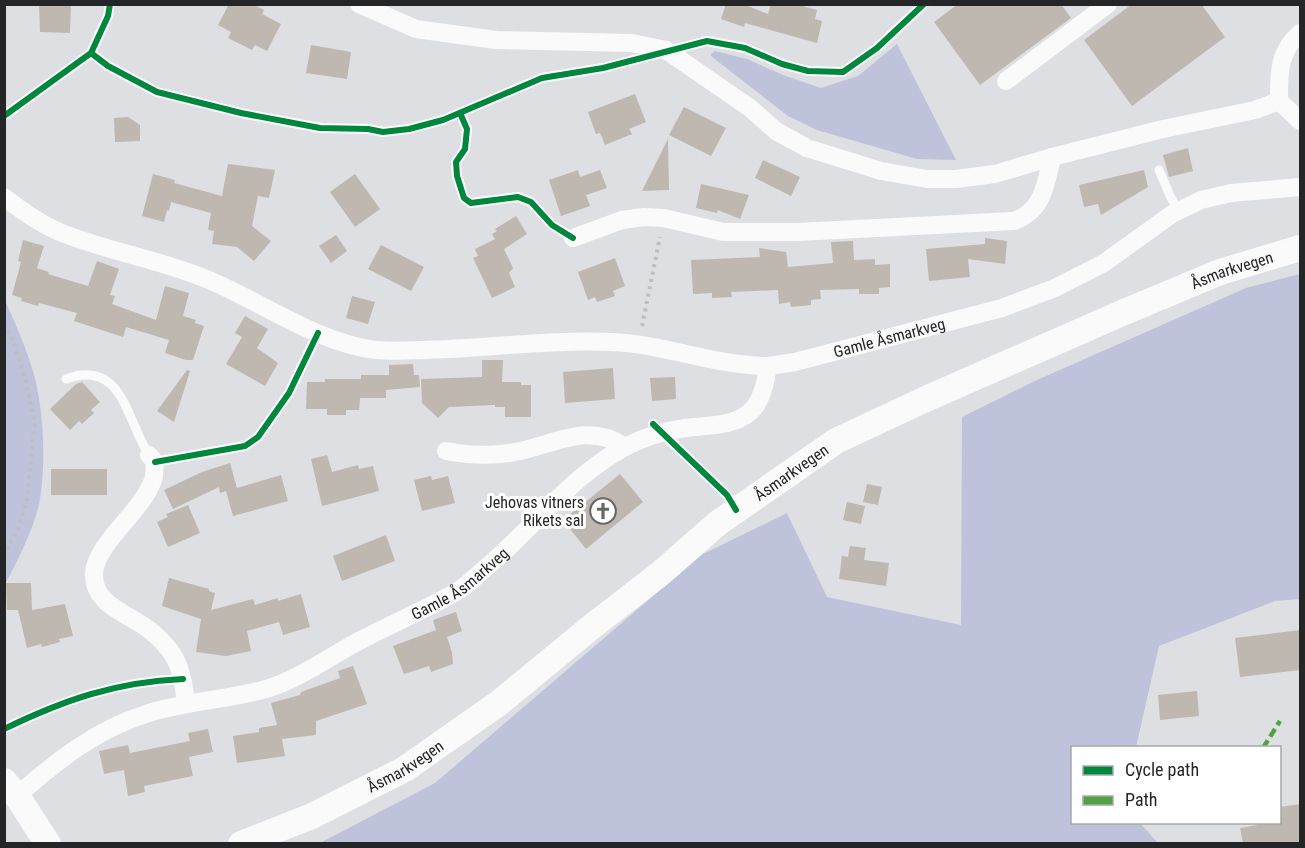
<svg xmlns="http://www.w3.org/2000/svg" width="1305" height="848" font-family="'Roboto Condensed',sans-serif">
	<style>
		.green { fill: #bfc2db }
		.building { fill: #beb8b0 }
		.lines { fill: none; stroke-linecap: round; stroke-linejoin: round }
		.path { stroke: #bdbebe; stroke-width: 4; stroke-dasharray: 3 4.5; stroke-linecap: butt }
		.lane { stroke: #fafafb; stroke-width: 9 }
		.street { stroke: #fafafb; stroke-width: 18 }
		.secondary { stroke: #fafafb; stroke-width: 26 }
		.quiet { stroke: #50a342; stroke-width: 4.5; stroke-dasharray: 9 4.5; stroke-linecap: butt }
		.cycleway-casing { stroke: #fff; stroke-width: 10 }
		.cycleway { stroke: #00873e; stroke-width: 6 }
		.labels { text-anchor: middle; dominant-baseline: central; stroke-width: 6; stroke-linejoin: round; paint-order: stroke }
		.street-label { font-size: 16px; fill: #242526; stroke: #fff }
		.poi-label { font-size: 16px; fill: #242526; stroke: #fff; text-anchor: end }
	</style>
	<rect width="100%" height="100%" fill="#dedfe2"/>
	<path class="green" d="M897 44 956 160 917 159 817 130 788 116 711 56V54L715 51 747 59 783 75 821 88 858 76Z
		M1300 274V599L1275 601 1159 646 1136 747 1072 748V822L1140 823 1158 843 318 844 435 783 701 555 787 513 827 597 961 625 962 417 1037 380 1246 288Z
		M4 298C18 330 34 364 39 398 44 430 45 467 40 499 36 524 17 563 5 584Z"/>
	<path class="building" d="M39 4H71L70 33 40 32Z
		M229 4H253L264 10 262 14 281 24 267 51 255 45 252 50 228 38 231 32 218 25Z
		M726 4H743L768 14 771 4H795L817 10 815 19 822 21 817 43 745 23 744 27 721 19Z
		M958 4H1061L1071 18 980 85 934 22Z
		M1132 4H1201L1225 37 1132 106 1084 40Z
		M311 45 351 52 347 79 306 73Z
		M635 94 646 122 629 129 632 134 605 145 600 133 596 134 588 112Z
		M684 107 726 128 711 156 669 135Z
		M128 117 140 125V141L115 142 114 118Z
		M668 139 669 190 642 191Z
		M1188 148 1193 171 1169 177 1163 155Z
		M763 160 800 177 791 196 755 178Z
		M228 164 275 170 269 198 258 196 252 226 271 241 254 261 237 247 212 244 214 231 208 230 211 213 171 202 169 211 167 210 164 222 142 216 153 174 175 180 174 183 222 196Z
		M578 170 580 177 600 170 607 188 586 195 590 206 561 216 549 180Z
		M1144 170 1148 187 1101 215 1098 204 1084 207 1079 185Z
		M355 174 380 209 355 227 330 192Z
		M701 184 749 195 740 219 718 210 717 213 696 208Z
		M516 216 527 234 504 249 513 268 509 273 515 287 492 298 473 258 478 256 475 249 495 239 492 234 497 231 495 229Z
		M336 235 347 251 331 263 319 246Z
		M985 238 1007 241 1005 264 968 259 970 277 929 281 926 249 985 244Z
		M23 240 44 246 37 268 49 272 48 274 88 286 97 261 119 269 110 295 115 296 112 304 156 320 165 286 189 293 183 316 196 320 195 323 204 326 193 360H186L165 353 169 340 126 327 123 337 74 321 77 313 39 303 38 306 21 301 22 298 12 295 21 262 18 261Z
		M853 241 854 260 875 259V265L890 264V287L879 288V294H859V289L820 290 821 299 811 300V305L791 307 790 302 779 304 778 290 731 292 732 297 712 298V293L693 294 691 260 760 257 759 248 786 252 788 267 833 263 831 242Z
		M381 245 424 267 411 291 368 269Z
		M615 258 625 286 613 291 615 296 597 302 595 297 588 300 578 272Z
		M352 296 375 302 368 324 346 318Z
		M245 316 268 329 257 348 278 363 265 386 226 364 242 337 235 333Z
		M482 360H503L502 382H521V385H531V417H505V407H495V405L449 407 438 418 422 403 421 379 482 377Z
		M413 364 414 375H419L420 387 386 390V398H360L359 410H346V415H327V409H306L307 382H325V379H361V375H389V365Z
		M613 368 615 399 565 403 563 372Z
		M187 370 190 371 174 422 157 411Z
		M675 377 676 399 652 401 650 378Z
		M82 382 100 402 91 410 94 413 82 424 79 421 70 430 50 409 76 384Z
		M327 455 332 472 358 465 359 469 373 466 379 491 322 506 311 459Z
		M230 463 237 488 281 475 288 501 233 516 226 491 220 493 219 487 173 509 164 490 202 472Z
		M51 469H107V495H51Z
		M620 474 643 502 586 549 563 520Z
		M431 476 432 480 448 476 455 503 422 511 414 480Z
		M867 484 882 487 878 505 863 502Z
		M847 502 865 506 861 524 843 520Z
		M188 505 200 533 168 547 157 522 168 517 166 514Z
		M386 535 395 561 342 581 333 556Z
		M850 546 866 548 864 560 889 563 886 586 839 579 842 556 848 557Z
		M169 578 209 589V591L215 593 211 610 253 599 255 605 278 598V601L301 594 310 627 283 635 279 622 247 631 251 651 226 656 196 652 201 619 162 606Z
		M6 583H31L32 610 65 604 73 636 59 639 60 642 42 647 41 644 27 648 18 610H7Z
		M456 612 462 631 447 637 452 652 453 664 431 672 429 666 404 674 393 646 436 630 433 620Z
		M1300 630V670L1240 677 1235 638Z
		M353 666 367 704 316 721V735L282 739 285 756 237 763 233 736 259 732V728L277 725 271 703 300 695 301 692 340 678 338 671Z
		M1197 691 1199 716 1160 720 1158 695Z
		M208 729 213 752 189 757 193 776 144 786 145 792 128 796 124 770 104 774 99 751 128 745 130 753 190 741 188 733Z
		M1300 804V843H1243L1240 828 1257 825V822H1280V807Z"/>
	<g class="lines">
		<path class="path" d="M4 324 10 333 25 378 35 422 27 499 18 529 8 547 4 557
			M642 326 660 237"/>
		<path class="lane" d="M1159 170 1171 198 1179 210
			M66 379C123 358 126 420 149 455"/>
		<g class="street">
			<path d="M359 4 416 29 496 40 632 43 666 50 750 108 776 131 807 148 881 171 927 179H956L995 174 1052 157 1163 129 1255 110 1279 101"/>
			<path d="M1300 33C1278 52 1279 74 1279 101L1300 121"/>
			<path d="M1006 81 1108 4"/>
			<path d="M4 197C22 211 42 225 62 233 110 252 162 260 209 280 261 302 320 344 376 350 399 352 425 350 448 349 502 346 557 340 612 342 665 344 715 366 768 366"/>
			<path d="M573 238 622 220 644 217 664 218 723 232H798L1014 221C1043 211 1046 184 1052 157"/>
			<path d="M446 451C467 455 489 456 510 453 551 447 587 420 625 447"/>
			<path d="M149 455 155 462C154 468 155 475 153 480 142 512 96 543 94 573 92 606 131 614 152 632 159 638 168 647 173 655 182 670 184 687 186 704"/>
			<path id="s1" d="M17 796C55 762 97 729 146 714 185 701 227 700 266 689 299 679 329 657 359 641 391 624 425 610 456 592 468 585 478 574 488 566 534 527 571 476 625 447 644 437 664 431 685 428 706 425 733 427 750 412 762 402 766 381 768 366L795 362 1002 308 1055 288 1104 263 1172 214 1201 200 1231 193 1300 187"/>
		</g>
		<g class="secondary">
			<path d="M4 781 17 796 48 844"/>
			<path id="s2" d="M241 844 312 816 405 769 499 703 590 628 661 573 718 523 836 441 928 398 1122 313 1220 272 1300 248"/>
		</g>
		<path class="quiet" d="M1263 748 1280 721"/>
		<g class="cycleway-casing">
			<path id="cycleway" d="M91 53 108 66 157 92 241 113 320 128 368 129 383 132 409 129 443 120 542 78 603 68 707 41 745 48 782 64 808 71 843 72 877 48 924 4
				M460 113 467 129 465 149 456 162 457 176 464 198 471 203 518 197 531 202 552 225 573 238
				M4 116 91 53 108 16 110 4
				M653 424 727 495 736 510
				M155 462 245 446 258 437 289 393 318 333
				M4 729C64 700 115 682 183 679"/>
		</g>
		<use href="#cycleway" class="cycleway"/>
	</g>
	<defs>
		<g id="church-ring" transform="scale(1.35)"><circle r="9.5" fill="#fff" stroke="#656668" stroke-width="1.5"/><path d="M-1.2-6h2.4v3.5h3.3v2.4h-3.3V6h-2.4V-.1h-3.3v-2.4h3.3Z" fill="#656668"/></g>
	</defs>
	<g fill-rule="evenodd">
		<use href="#church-ring" x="603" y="511"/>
	</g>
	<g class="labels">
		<g class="street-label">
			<text stroke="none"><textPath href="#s2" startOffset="1154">Åsmarkvegen</textPath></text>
			<text stroke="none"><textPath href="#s1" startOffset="1020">Gamle Åsmarkveg</textPath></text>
			<text stroke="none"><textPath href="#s2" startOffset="668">Åsmarkvegen</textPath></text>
			<text stroke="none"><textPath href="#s1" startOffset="498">Gamle Åsmarkveg</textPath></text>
			<text stroke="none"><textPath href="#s2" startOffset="182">Åsmarkvegen</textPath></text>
		</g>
		<g class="poi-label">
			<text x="584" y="502">Jehovas vitners<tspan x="584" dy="18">Rikets sal</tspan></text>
		</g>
	</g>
	<rect width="1305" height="848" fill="none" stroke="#242526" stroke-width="12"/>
	<rect x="1071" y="746" width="210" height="78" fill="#ffffff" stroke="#a7a8a8" stroke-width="1.5"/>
	<rect x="1083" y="766" width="30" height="9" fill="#00873e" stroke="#a7a8a8" stroke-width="1.5"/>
	<text x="1125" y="776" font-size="18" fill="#242526">Cycle path</text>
	<rect x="1083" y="796" width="30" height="9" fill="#50a342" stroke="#a7a8a8" stroke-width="1.5"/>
	<text x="1125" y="806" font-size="18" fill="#242526">Path</text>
</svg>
